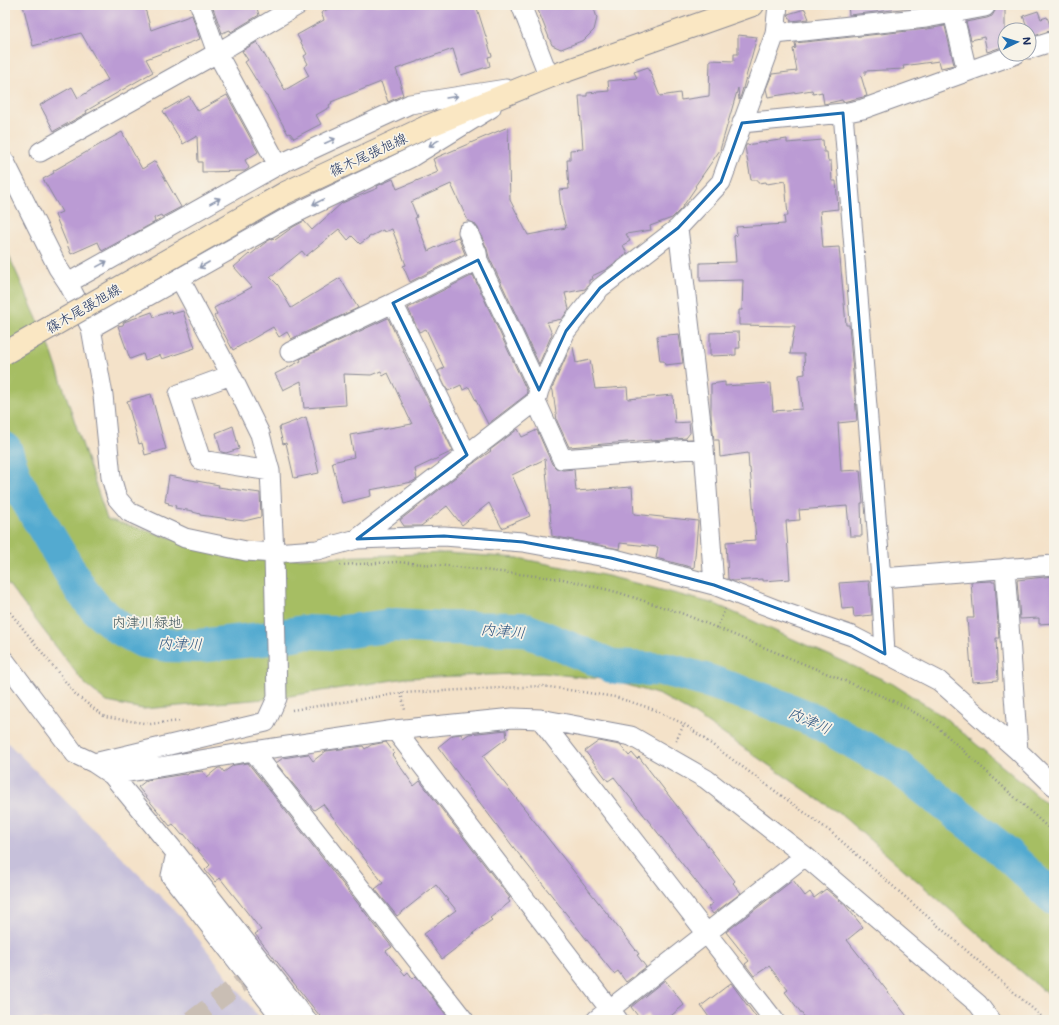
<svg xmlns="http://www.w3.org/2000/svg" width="1059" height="1025" font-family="Mali,'Klee One',sans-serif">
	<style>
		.industrial { fill: #c6c0da }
		.green { fill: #a6be64; stroke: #607661 }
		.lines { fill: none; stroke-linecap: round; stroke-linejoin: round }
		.river { stroke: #53aad0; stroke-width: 34 }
		.building { fill: #bb9bd4 }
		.minor-tunnel { stroke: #c9beb4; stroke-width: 19; stroke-dasharray: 19 10; stroke-linecap: butt }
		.minor-casing { stroke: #888894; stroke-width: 21 }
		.secondary-casing { stroke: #888894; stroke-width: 24 }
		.path { stroke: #888894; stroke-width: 2.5; stroke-dasharray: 1 3; stroke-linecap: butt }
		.minor { stroke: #fff; stroke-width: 19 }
		.secondary { stroke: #fae7c3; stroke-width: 22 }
		.secondary-bridge-casing { stroke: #888894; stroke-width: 24; stroke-linecap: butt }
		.secondary-bridge { stroke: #fae7c3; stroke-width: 22 }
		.oneway { stroke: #8d97ae }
		.marked { fill: none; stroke: #1f6fb2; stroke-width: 3; stroke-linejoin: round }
		.labels { text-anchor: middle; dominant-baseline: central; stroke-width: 3.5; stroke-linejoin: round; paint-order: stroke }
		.street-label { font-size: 14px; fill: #1b2f5e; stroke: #f7f3e8 }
		.park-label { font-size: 14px; fill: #455a60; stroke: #f7f3e8 }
		.water-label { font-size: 15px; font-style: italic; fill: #2c5480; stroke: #f7f3e8 }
	</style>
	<rect width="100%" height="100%" fill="#f7f3e8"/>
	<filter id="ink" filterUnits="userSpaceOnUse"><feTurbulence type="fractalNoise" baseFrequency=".025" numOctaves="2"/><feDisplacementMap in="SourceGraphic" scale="8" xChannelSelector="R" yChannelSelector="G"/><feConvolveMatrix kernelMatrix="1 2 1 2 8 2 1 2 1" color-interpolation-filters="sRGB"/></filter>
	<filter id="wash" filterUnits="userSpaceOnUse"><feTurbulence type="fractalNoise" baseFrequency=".012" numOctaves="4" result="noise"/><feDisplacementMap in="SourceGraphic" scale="16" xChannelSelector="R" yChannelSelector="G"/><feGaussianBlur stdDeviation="0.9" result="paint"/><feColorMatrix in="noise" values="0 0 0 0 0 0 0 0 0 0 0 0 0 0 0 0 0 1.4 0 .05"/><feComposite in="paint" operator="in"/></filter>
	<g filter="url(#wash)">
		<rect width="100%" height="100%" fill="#f4e2c9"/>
		<path class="industrial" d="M5 740 182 918 261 1020H5Z"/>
		<path class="green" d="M5 247 51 350 107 519 248 560 447 553 518 558 608 576 715 604 893 684 944 717 1054 810V1006L1046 993 840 814 694 714 660 695 611 680 543 673 406 678 277 698 143 709 107 702 84 683 5 580Z"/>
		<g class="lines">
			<path class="river" d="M5 449 17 483 81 590 96 609 119 628 143 641 168 645 198 646 271 638 304 632 335 633 395 625 442 628 523 629 614 667 668 670 708 681 770 702 816 721 896 766 999 847 1054 898"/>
		</g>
		<g id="blocks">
			<path class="building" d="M23 5H144L151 30 192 15 200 39 146 59 153 72 86 111 87 113 54 131 40 105 72 87 78 98 108 80 81 33 33 46Z
				M223 5H256L259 15 231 32 230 30 222 33 213 8Z
				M335 5H476L492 56 488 57 490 66 461 75 453 49 396 69 402 86H400L403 95 388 102 381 82 331 102 332 103 329 105 330 107 316 115 321 124 294 138 290 133 288 134 267 96H266L245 62 248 60 242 51 257 42 285 90 309 76 304 67 308 64 304 56 307 54 297 35 324 20 321 13Z
				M536 5H593L597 18 594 30 584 40 561 49 552 45Z
				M848 5H936L849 15Z
				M996 5H1005V46L987 52 984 37 971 40 966 22 987 18 992 16 995 11Z
				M805 9 809 19 791 21 788 14Z
				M1038 11 1041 19 1047 17 1052 30 1031 37 1023 16Z
				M945 26 954 65 941 68 939 61 903 66 904 69 865 71V75L861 76 867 96 843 102 842 100 824 104 822 92 813 94 812 90 768 97 766 89 772 74 797 71 793 49 796 48 795 43 927 29Z
				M738 35 757 37 741 95 739 100 738 88 720 150 695 186 696 187 681 209 672 218 650 226 651 230 626 234 630 241 623 245 627 254 605 270 592 276 593 279 589 280V284L585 289 565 293 569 309 562 319 547 322 552 334 539 364 489 257 487 249 478 228 474 223 468 221 451 184 411 202 417 217 415 218 428 251 458 237 465 254 410 282 403 266 406 265 392 229 384 232 383 230 369 237 360 244 352 236 348 240 339 229 306 256 302 251 270 277 278 285 291 308 340 278 358 308 291 339 287 332 279 337 273 327 233 350 214 316 217 314 214 308 252 287 234 267 249 254 250 255 266 242 273 238 275 240 293 227 304 221 312 230 342 203 378 188 377 186 393 179 397 189 438 172 433 159 508 127 510 200 528 235 566 228 561 209 559 190 569 189 567 160H570V150L583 149 579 96H587V93L609 91 608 81 637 78 634 72 648 67 660 96 680 93 681 100 709 96 710 60 734 61V54H738Z
				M227 95 258 152 245 160 249 168 245 171 202 172V162H198L197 136 183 144 163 111 189 96 198 111Z
				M122 132 142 169 155 161 181 207 162 217 161 215 154 218 155 222 102 251 98 242 71 254 55 215 62 212 43 179 54 173 53 171Z
				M787 139V143L823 140 824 152H827L828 161H831L832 181H836L838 209 820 211 823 248 839 247 846 325H849L857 421 838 423 841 471 860 470 863 503H861L862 536H850L847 506 799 510 800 520 786 521 790 579 763 581V579L733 581 728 579 726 542 756 540 750 468H749L748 453 720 457 719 440H714L711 416V384L725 382V386L771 383 773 411 802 409 799 375 805 374 804 354H790L795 326 739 325V310H742L743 280 700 281V263L736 262 734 236 737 235 736 227 785 224 784 216H788L785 181 767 184 766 182 758 183V180H751L745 147 746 145Z
				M473 275 527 391 526 395 488 424 469 387 463 390 461 385 448 391 438 371 444 368 426 329 419 332 408 308Z
				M171 311 172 314 183 311 195 348 162 359 160 355 145 360 143 354 130 359 118 326 123 325 124 322 152 312 154 317Z
				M388 318 417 380H418L453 451 415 469 417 479 412 482 370 490 371 496 342 503 332 462 354 457 350 435 412 424 388 373 383 376 381 371 371 375 344 374 346 405 304 408 301 381 283 390 275 374 301 361 300 359Z
				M739 332 740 348H736V355L710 356V333Z
				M679 334 683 363 665 365 664 361H660L657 336Z
				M573 347 576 363 590 360 595 389 627 387 628 399 673 395 675 423 689 422 690 433 686 438 651 441V440L569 447 557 421 553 391 552 388 570 348Z
				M151 394 166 449 145 455 142 443 139 444 127 401Z
				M306 417 319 473 294 478 286 443 283 444 279 427Z
				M233 426 239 449 226 453 221 452 216 433Z
				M518 429 522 437 537 430 552 464 556 468 563 470 574 469 576 491 632 487 634 514 698 521 694 568 656 558 658 547 620 543 619 549 552 536 545 459 512 475 530 516 502 528 489 503 462 525 447 506 421 526H404L400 520 479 459 491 451 490 450Z
				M169 476 219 485 218 487 260 493 261 517 244 521 200 515V514L193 512V511L175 508 176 506 168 504 169 503 165 502Z
				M1054 576V623L1039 624V618L1020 619 1017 580Z
				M869 581 872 615 854 617 853 608 842 609 839 583Z
				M992 581V582H995L999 638H996L998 680 972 682 967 618H974L971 582Z
				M506 730 507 738 483 756 639 954 637 955 646 967 626 982 618 971 614 974 514 848 438 747 453 735 461 734 463 738 469 734Z
				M599 741 620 745 629 756 632 753 637 759 639 757 735 881 733 883 741 893 713 914 708 907 713 903 614 777 608 781 585 751Z
				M386 742 394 753 392 755 414 786 420 781 510 898 508 899 510 902 490 918 492 920 473 933 474 934 468 939 442 959 424 934 456 910 436 885 397 916 375 889 383 883 323 804 314 810 276 763 283 758 308 754 313 761 326 751 363 746 365 749 371 745Z
				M248 763 392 947 386 951 405 975 408 972 413 979 416 976 450 1020H323L255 934 261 930 220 878 215 882 205 870 210 865 184 834 182 835 173 824 170 826 138 787 147 780 185 774 187 775 189 773 202 771 207 777 218 768H221L224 772 234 765Z
				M793 880 805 896 810 892 814 898 826 889 845 905 863 927 847 940 910 1020H811L809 1017 806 1019 785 992 788 990 769 966 754 976 745 964 749 961 726 932Z
				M665 980 684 1005 666 1020H653L648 1014 641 1020 631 1007Z
				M731 983 758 1020H711L701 1006Z"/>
		</g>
	</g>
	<g filter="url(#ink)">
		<use href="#blocks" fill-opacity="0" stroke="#888894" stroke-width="1"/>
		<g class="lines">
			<path class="minor-tunnel" d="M192 1020 249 977"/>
			<g class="minor-casing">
				<path id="minor" d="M200 5 217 53 278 165
					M521 5 549 77
					M953 13 967 71
					M775 34 926 18 985 7
					M1029 49 1054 41
					M843 113 863 109 1016 54
					M742 123 843 113 881 578 885 654
					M40 152 217 53 298 5
					M5 162 58 268 68 283 91 328 103 395 111 477 117 498 129 512 185 538 246 551 274 553 317 550 357 539 444 536 523 542 611 558 714 585 780 611 852 636 939 681 1018 751 1054 786
					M678 228 704 448 714 585
					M468 232 477 253 478 260 539 390
					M68 283 278 165 410 104 506 89
					M393 303 467 455
					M91 328 292 215 410 158 491 108
					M290 352 393 303 478 260
					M231 375 179 394 201 460 270 471
					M536 401 562 459 704 448
					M357 539 536 401 539 390 566 331 600 288 678 228 721 182 775 34 778 5
					M1005 568 1018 751
					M881 578 1054 565
					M5 661 75 754 94 763 112 775 176 853 307 1020
					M540 719 774 1020
					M395 730 618 1020
					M253 751 464 1020
					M94 763 266 722 277 698 274 553 270 471 260 434 231 375 180 279
					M112 775 253 751 395 730 513 718 540 719 631 736 706 779 805 856 978 1004 990 1020
					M176 853 171 876 283 1020
					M596 1020 805 856"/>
			</g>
			<g class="secondary-casing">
				<path id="secondary" d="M426 127 549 77 753 5"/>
			</g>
			<path class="path" d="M340 565 396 562 448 566 563 579 617 592 681 613 896 702 933 723 1054 833
				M5 606 76 695 105 717 150 724 181 721
				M717 628 725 609
				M401 693 405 710
				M292 710 401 693 543 686 615 697 650 708 684 724 831 832 1040 1015 1043 1020
				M676 741 684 724
				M1034 1020 1040 1015"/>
			<use href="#minor" class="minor"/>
			<use href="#secondary" class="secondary"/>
			<g class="secondary-bridge-casing">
				<path id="secondary-bridge" d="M5 353 285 193 426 127"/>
			</g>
			<use href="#secondary-bridge" class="secondary-bridge"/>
		</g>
		<defs><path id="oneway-shaft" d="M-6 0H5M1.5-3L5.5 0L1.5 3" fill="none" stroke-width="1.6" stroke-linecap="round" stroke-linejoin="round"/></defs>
		<g class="oneway">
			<use href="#oneway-shaft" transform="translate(452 97) rotate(-9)"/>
			<use href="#oneway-shaft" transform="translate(330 141) rotate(-25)"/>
			<use href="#oneway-shaft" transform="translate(434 143) rotate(148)"/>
			<use href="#oneway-shaft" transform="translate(215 201) rotate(-29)"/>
			<use href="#oneway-shaft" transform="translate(318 202) rotate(154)"/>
			<use href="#oneway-shaft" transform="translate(102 264) rotate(-29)"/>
			<use href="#oneway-shaft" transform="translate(204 265) rotate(150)"/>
		</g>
	</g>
	<path class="marked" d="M843 113 885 654 852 636 714 585 611 558 523 542 444 536 357 539 467 455 393 303 478 260 539 390 566 331 600 288 678 228 721 182 742 123Z"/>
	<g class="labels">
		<g class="street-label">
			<text transform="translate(368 154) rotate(-25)">篠木尾張旭線</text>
			<text transform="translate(83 308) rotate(-30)">篠木尾張旭線</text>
		</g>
		<g class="park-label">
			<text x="147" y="621">内津川緑地</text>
		</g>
		<g class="water-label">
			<text transform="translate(503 630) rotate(5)">内津川</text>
			<text transform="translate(180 643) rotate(2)">内津川</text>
			<text transform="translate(810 720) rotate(24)">内津川</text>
		</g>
	</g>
	<rect width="1059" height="1025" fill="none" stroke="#f7f3e8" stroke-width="20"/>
	<g transform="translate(1017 42) rotate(85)"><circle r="19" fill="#f7f3e8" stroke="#9fa5b1"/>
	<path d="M0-3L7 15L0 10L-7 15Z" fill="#1f6fb2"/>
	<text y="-6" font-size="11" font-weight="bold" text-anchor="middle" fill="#1b2f5e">N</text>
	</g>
</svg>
